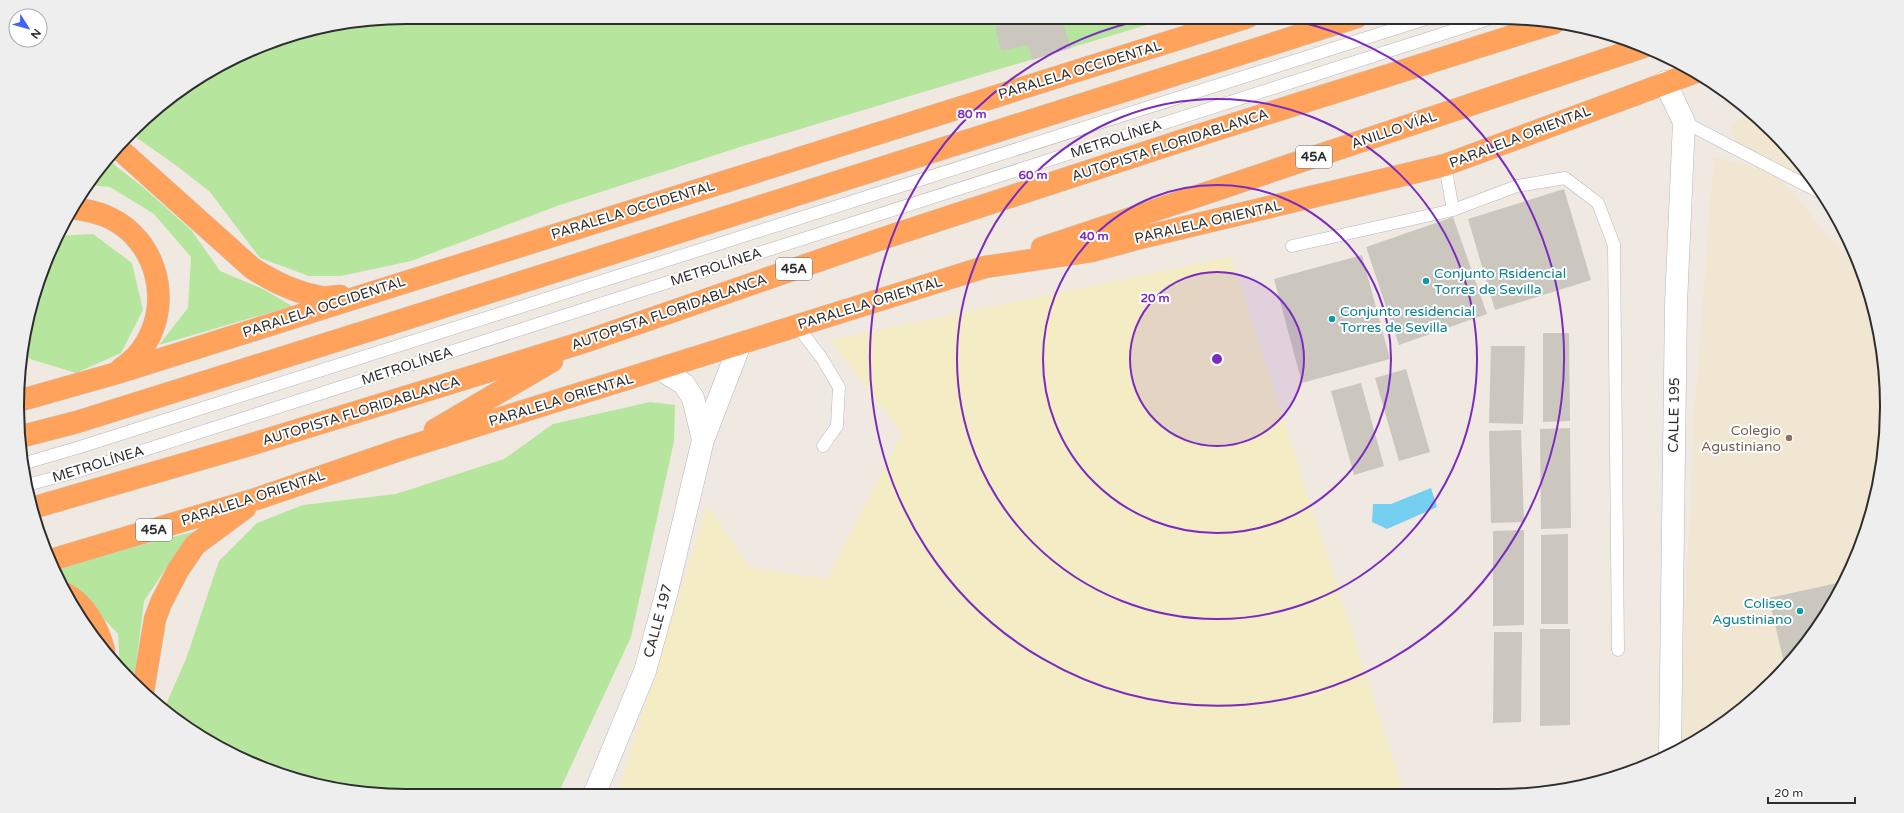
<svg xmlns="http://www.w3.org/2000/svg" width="1904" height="813" font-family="'Varela Round',sans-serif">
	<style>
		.education { fill: #f0e6d1 }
		.green { fill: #b6e59e }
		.sand { fill: #f3ecc5 }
		.water { fill: #75cff0 }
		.building { fill: #cbc7bf }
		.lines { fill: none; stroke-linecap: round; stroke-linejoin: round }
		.lane-casing { stroke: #b4b7c1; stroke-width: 13 }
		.street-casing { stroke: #b4b7c1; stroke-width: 23 }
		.highway-casing { stroke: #c9c9c9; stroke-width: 23 }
		.lane { stroke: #fff; stroke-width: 12 }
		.street { stroke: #fff; stroke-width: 22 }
		.highway { stroke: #ffa35c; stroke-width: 22 }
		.ring { fill: none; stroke: #7b2cbf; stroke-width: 2 }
		.culture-dot { fill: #0f9aa8; stroke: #fff; stroke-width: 1.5 }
		.education-dot { fill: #8d6e63; stroke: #fff; stroke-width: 1.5 }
		.labels { text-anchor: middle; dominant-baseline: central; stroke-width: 4; stroke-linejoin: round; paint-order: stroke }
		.shield { fill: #fff; stroke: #6d6d6d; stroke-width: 1 }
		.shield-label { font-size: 13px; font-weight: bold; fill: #2e2e2e }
		.street-label { font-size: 14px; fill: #2e2e2e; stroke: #fff }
		.culture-label { font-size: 14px; fill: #0d838f; stroke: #fff; text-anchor: start }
		.education-label { font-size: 14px; fill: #785e54; stroke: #fff; text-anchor: end }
		.rim { fill: none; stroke: #2e2e2e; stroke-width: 2 }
		.centre { fill: #7b2cbf; stroke: #fff; stroke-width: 2 }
		.ring-label { font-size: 12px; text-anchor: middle; font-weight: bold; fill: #7b2cbf; stroke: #fff; stroke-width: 4; stroke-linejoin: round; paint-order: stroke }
	</style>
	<rect width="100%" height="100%" fill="#efe9e1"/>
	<path class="education" d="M1751 111 1807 170 1821 193 1739 150 1730 127Z
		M1714 157 1774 171 1862 276 1874 306 1886 381 1884 458 1866 532 1821 623 1735 715 1679 748 1694 418Z"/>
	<path class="green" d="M407 17H1173L740 147 557 206 411 261 341 276H309L260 258 210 192 177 166 137 138 132 131C184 80 259 38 331 24 355 20 382 19 407 17Z
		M108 157 116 166 144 188 192 231 220 271 263 289 292 306 159 345 188 308 191 257 154 214 110 187 88 185Z
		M93 234 132 263 143 310 121 353 76 373 30 359C28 356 24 352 23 348 17 329 49 256 58 236Z
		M650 402 675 405 674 441 631 637 557 796H407L331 789 281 775 212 744 164 709 186 659 219 561 257 523 303 505 396 494 504 459 553 424Z
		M196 531 171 561 144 601 134 683 120 668 118 634 82 595 62 584 54 568Z"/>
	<path class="sand" d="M1231 257 1404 793 617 795 707 505 750 568 827 579 902 433 830 340Z"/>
	<path class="water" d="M1431 488 1437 507 1387 529 1372 522 1373 504H1391Z"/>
	<path class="building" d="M1019 17H1061L1071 48 1032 60 1028 45 1001 51 995 27 1020 20Z
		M1163 17H1172L1163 20Z
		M1564 189 1591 280 1495 310 1468 219Z
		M1453 217 1487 314 1399 345 1366 247Z
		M1362 255 1390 359 1302 383 1274 279Z
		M1543 333H1569L1570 421 1543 422Z
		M1491 346H1525L1523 424 1489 423Z
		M1406 369 1430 452 1399 461 1375 378Z
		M1361 383 1384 466 1354 475 1331 391Z
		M1570 428 1571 528 1541 529 1540 429Z
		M1521 430 1524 522 1491 523 1489 431Z
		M1524 530V625L1493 626V531Z
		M1568 534V624H1541V535Z
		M1842 582 1821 623 1784 663 1769 598Z
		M1540 629H1570V725L1540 726Z
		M1494 632H1522L1521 722 1493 723Z"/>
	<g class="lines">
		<g class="lane-casing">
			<path id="lane" d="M1684 122 1821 193
				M1445 165 1453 210
				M1292 246 1453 210 1517 186 1565 178 1598 203 1614 245 1618 650
				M797 326 821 357 839 387 837 426 823 446
				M22 464 80 447 1432 17
				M27 485 79 471 1495 17"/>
		</g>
		<g class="street-casing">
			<path id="street" d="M1665 82 1684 122 1676 304 1670 753
				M660 369 684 384 693 398 703 440
				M594 795 645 671 666 595 703 440 740 344"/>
		</g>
		<g class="highway-casing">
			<path id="highway" d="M117 147 252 268C272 281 297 293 321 297 327 298 334 296 340 296
				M72 208C85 210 98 212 110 218 156 240 172 300 146 343 140 354 131 362 121 369
				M1042 248 1643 47
				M18 401 117 373 1248 17
				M435 430 552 361
				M19 437 77 422 380 327 1357 17
				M32 508 246 446 584 342 884 238 1193 137 1554 23
				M51 560 256 499 402 449 985 267 1092 251 1144 237 1445 165 1696 72
				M66 594C86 605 98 628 104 650
				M143 692 155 619 161 603 178 570 195 545 245 508"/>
		</g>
		<use href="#lane" class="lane"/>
		<use href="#street" class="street"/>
		<use href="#highway" class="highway"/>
	</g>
	<circle cx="1217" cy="359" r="87" fill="#7b2cbf" fill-opacity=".12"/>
	<g class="ring">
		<circle cx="1217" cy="359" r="87"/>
		<circle cx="1217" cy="359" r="174"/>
		<circle cx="1217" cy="359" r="260"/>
		<path d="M1277 17A347 347 0 1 1 1157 17"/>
	</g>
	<g class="culture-dot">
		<circle cx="1426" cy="281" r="4"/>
		<circle cx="1332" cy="319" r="4"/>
		<circle cx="1800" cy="611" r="4"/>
	</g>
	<circle class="education-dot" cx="1789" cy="438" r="4"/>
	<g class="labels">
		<g class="shield">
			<rect x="1296" y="146" width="36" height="22" rx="3"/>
			<rect x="776" y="258" width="36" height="22" rx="3"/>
			<rect x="136" y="519" width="36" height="22" rx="3"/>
		</g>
		<g class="shield-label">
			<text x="1314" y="157">45A</text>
			<text x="794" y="269">45A</text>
			<text x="154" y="530">45A</text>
		</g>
		<g class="street-label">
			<text transform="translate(1080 70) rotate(-17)">PARALELA OCCIDENTAL</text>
			<text transform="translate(1394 130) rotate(-19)">ANILLO VÍAL</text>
			<text transform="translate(1520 137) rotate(-21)">PARALELA ORIENTAL</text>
			<text transform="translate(1116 139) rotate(-18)">METROLÍNEA</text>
			<text transform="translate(1170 145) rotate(-18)">AUTOPISTA FLORIDABLANCA</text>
			<text transform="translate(633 210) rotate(-17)">PARALELA OCCIDENTAL</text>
			<text transform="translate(1208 222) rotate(-13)">PARALELA ORIENTAL</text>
			<text transform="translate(716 267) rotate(-18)">METROLÍNEA</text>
			<text transform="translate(870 303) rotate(-17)">PARALELA ORIENTAL</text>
			<text transform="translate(324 307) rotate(-18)">PARALELA OCCIDENTAL</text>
			<text transform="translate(669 312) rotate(-19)">AUTOPISTA FLORIDABLANCA</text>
			<text transform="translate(407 366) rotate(-18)">METROLÍNEA</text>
			<text transform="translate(561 400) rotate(-17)">PARALELA ORIENTAL</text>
			<text transform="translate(361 411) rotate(-17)">AUTOPISTA FLORIDABLANCA</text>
			<text transform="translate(1674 415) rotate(-89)">CALLE 195</text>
			<text transform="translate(98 464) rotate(-17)">METROLÍNEA</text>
			<text transform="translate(253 498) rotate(-18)">PARALELA ORIENTAL</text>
			<text transform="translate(658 621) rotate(-75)">CALLE 197</text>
		</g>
		<g class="culture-label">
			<text x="1434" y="273">Conjunto Rsidencial<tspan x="1434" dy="16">Torres de Sevilla</tspan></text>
			<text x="1340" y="311">Conjunto residencial<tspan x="1340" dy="16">Torres de Sevilla</tspan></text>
			<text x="1792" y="603" text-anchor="end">Coliseo<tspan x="1792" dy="16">Agustiniano</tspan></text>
		</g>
		<g class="education-label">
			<text x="1781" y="430">Colegio<tspan x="1781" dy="16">Agustiniano</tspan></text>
		</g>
	</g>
	<path d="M0 0H1904V813H0ZM406 24H1498A382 382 0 0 1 1880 406V407A382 382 0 0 1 1498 789H406A382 382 0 0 1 24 407V406A382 382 0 0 1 406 24Z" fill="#eee" fill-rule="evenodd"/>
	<path class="rim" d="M406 24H1498A382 382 0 0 1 1880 406V407A382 382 0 0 1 1498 789H406A382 382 0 0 1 24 407V406A382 382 0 0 1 406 24Z"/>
	<circle cx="1217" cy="359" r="6" class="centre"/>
	<g class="ring-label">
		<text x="972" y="118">80 m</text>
		<text x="1033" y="179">60 m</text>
		<text x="1094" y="240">40 m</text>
		<text x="1155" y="302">20 m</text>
	</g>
	<g transform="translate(28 28) rotate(127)"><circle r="19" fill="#ffffff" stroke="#ababab"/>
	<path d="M0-3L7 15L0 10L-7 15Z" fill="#4264fb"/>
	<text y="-6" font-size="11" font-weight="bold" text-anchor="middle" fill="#2e2e2e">N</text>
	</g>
	<path d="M1768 797v6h87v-6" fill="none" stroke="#2e2e2e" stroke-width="2"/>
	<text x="1774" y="797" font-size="12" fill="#2e2e2e" stroke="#ffffff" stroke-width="3" paint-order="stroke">20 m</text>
</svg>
